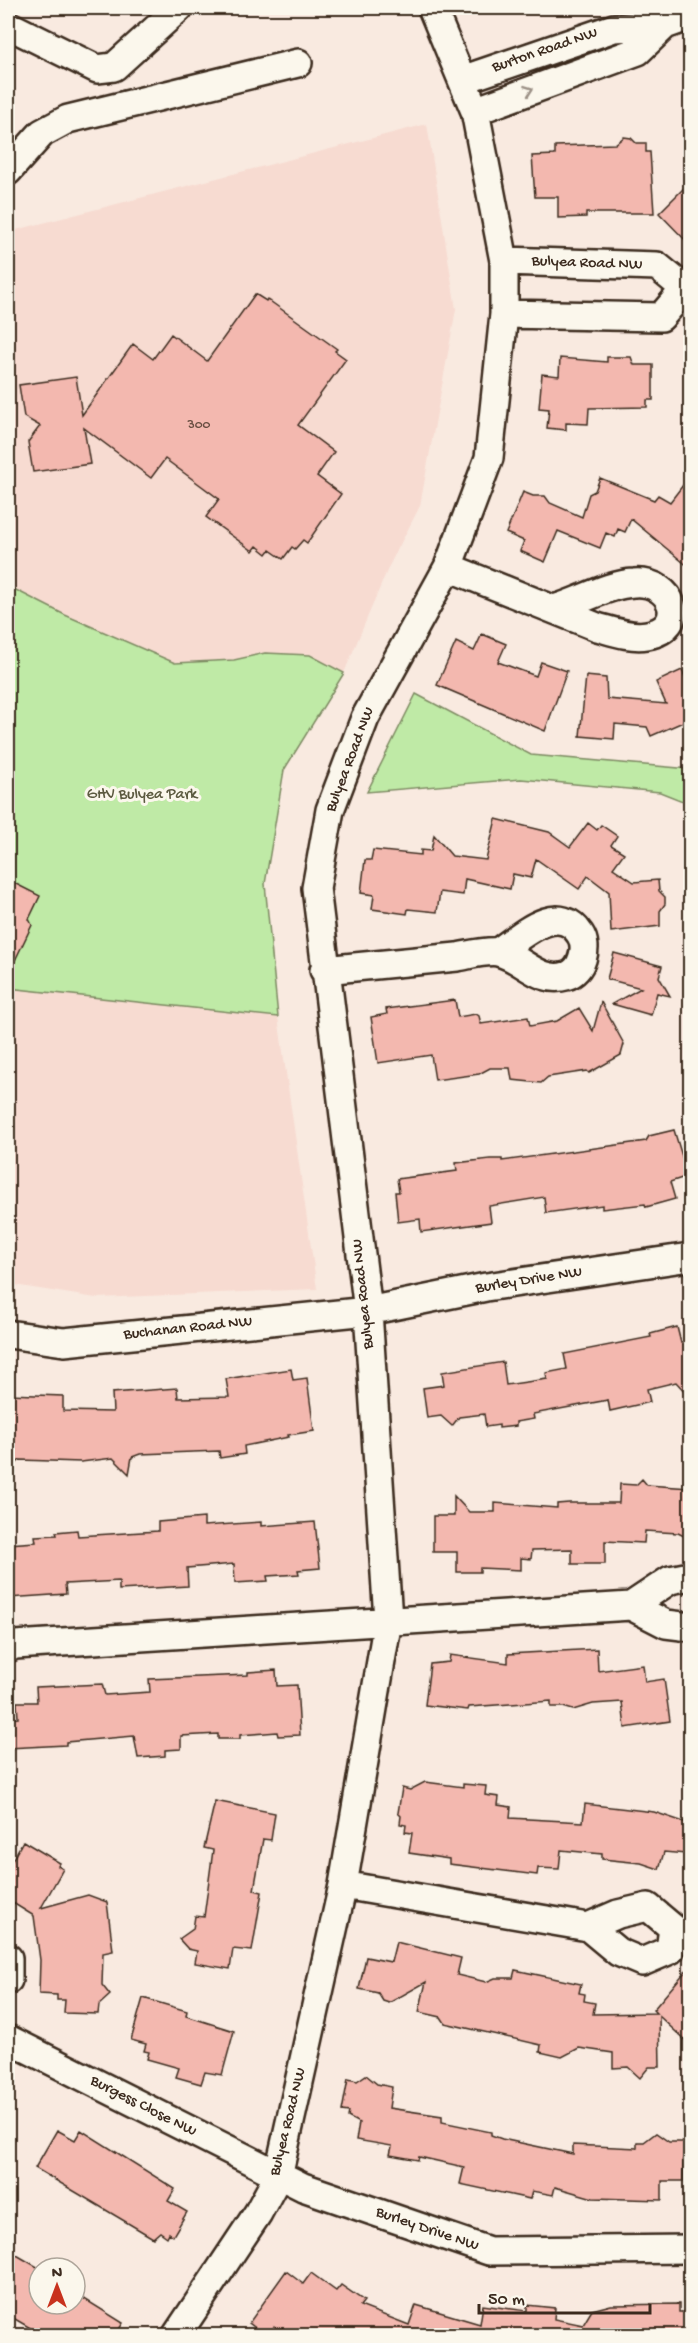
<svg xmlns="http://www.w3.org/2000/svg" width="698" height="2343" font-family="'Gochi Hand',sans-serif">
	<style>
		.built { fill: #f7dbd1 }
		.green { fill: #bfeaa6; stroke: #7d8a62; stroke-width: 1.5 }
		.building { fill: #f3b8af; stroke: #3b2a1e; stroke-width: 1.5 }
		.lines { fill: none; stroke-linecap: round; stroke-linejoin: round }
		.minor-casing { stroke: #3b2a1e; stroke-width: 32 }
		.minor { stroke: #fbf7ec; stroke-width: 27 }
		.oneway { stroke: #9b9085 }
		.labels { text-anchor: middle; dominant-baseline: central; stroke-width: 6; stroke-linejoin: round; paint-order: stroke }
		.number-label { font-size: 14px; fill: #694e42 }
		.street-label { font-size: 16px; fill: #3b2a1e; stroke: #fbf7ec }
		.park-label { font-size: 16px; fill: #5c5a40; stroke: #fbf7ec }
	</style>
	<rect width="100%" height="100%" fill="#f9eae0"/>
	<filter id="ink" filterUnits="userSpaceOnUse"><feTurbulence type="fractalNoise" baseFrequency=".0167" numOctaves="2"/><feDisplacementMap in="SourceGraphic" scale="12" xChannelSelector="R" yChannelSelector="G"/><feConvolveMatrix kernelMatrix="1 2 1 2 8 2 1 2 1" color-interpolation-filters="sRGB"/></filter>
	<g filter="url(#ink)">
		<path class="built" d="M427 124 456 309 420 506 389 566 344 673 309 655 265 653 234 660 175 663 65 615 8 586V232Z
			M8 988 278 1017 317 1289 96 1298 8 1284Z"/>
		<path class="green" d="M8 586 65 615 175 663 234 660 265 653 310 655 344 673 284 770 265 884 278 1017 8 988Z
			M416 694 531 755 690 769V804L660 792 521 779 367 792Z"/>
		<path class="building" d="M624 137 631 138 636 143H646V152H650L654 213H586V217L558 218V197H535L532 156 555 155V146L615 144Z
			M690 182V245L659 213Z
			M255 294 266 301 267 299 337 349 335 351 346 359 298 425 334 452 317 476 341 494 307 543 303 540 295 549 292 547 283 559 270 550 267 554 257 546 253 551 206 517 219 499 199 484 165 459 151 478 84 428 90 464 33 472 28 442 40 426 24 417 19 385 76 377 82 415 133 344 153 359 171 334 207 361Z
			M607 357H631L634 365H653V400H647V407L589 408 588 424 566 423V430L547 428 549 409 539 408 542 374 559 376 560 358 607 362Z
			M690 476V568L631 519 625 532 618 529 615 537 606 533 600 548 558 531 545 562 520 551 524 541 506 533 523 492 533 496H545L550 503 582 517 589 494 595 491 600 478 654 500 658 495 670 502Z
			M482 634 506 644 498 662 536 676 541 662 567 671 545 731 437 685 456 642 474 651Z
			M682 670 690 688V719L651 736 647 727 615 724 614 739 580 736 586 676 606 678 607 699 666 704 656 682Z
			M496 819 549 832 570 847 588 823 597 830 601 825 617 836 611 845 624 853 613 868 634 882 658 880 659 891 665 897V904L660 911V926L611 932 609 892 588 876 579 889 536 859 531 878 513 874 510 889 465 879 463 895 440 892 437 912 408 909 407 914 372 909 374 895 361 893 365 860H371L373 850 421 855V850L431 851 434 835 452 856 486 860Z
			M8 880 40 896 29 919 32 925 8 975Z
			M614 953 662 966 659 977 670 996 657 993 651 1015 612 1004 641 988 607 979Z
			M455 1000 458 1017 476 1014 479 1016 481 1024 528 1017 530 1026 557 1021 579 1008 593 1031 601 1002 624 1044 621 1055 589 1073 587 1071 548 1077 541 1083 512 1080 510 1068H490L479 1074 435 1080 431 1055 378 1063 371 1017 387 1014 386 1009Z
			M674 1130 688 1176 670 1182 675 1199 646 1207 645 1204 602 1209V1205L546 1213 544 1197 489 1206 491 1222 421 1232 420 1219 398 1222 395 1192H399L397 1179 457 1171 456 1163 490 1159H502V1161L646 1141 649 1136Z
			M677 1327 681 1343 690 1341V1397L676 1382 647 1389 650 1402 610 1411 608 1400 533 1414 534 1419 516 1422V1426L499 1428V1425L486 1427 484 1414 459 1417 452 1426 441 1416 427 1418 423 1388 444 1385 442 1372 503 1362 506 1385 547 1379 546 1373 567 1369 564 1354 651 1337 650 1334Z
			M291 1369 293 1380 307 1378 314 1431 288 1435 289 1437 244 1446 245 1454 220 1458 219 1451 140 1454 132 1457 129 1474 113 1458 81 1462 20 1460 8 1471V1394L63 1396V1411L113 1412 112 1393 177 1388 178 1398 229 1397 226 1379Z
			M642 1479 647 1485 690 1488V1539L678 1533 645 1531 644 1543 605 1541V1564H572V1549L532 1550 531 1559 521 1558V1570L480 1568V1572H457V1552H433V1516H454V1496L469 1512H495V1503L557 1508V1504L569 1503H619L620 1484 636 1485Z
			M204 1518V1526L261 1522V1526L315 1522 320 1568 298 1570 299 1574 267 1576 268 1581 235 1583 234 1564 187 1568 188 1586 119 1590V1581L65 1584 66 1594 8 1598V1544L36 1542 35 1536 57 1535 56 1532 77 1530 78 1536 158 1531V1522Z
			M597 1649 598 1671 643 1665 645 1682 664 1679 670 1721 625 1728 622 1702 593 1704 573 1710 563 1707H551V1701L469 1707 468 1710 425 1705 430 1664 449 1662 450 1655 508 1663V1654Z
			M276 1670 277 1686 297 1685 300 1735 278 1736 277 1732 240 1735V1739H218V1734L181 1736V1749L165 1750V1756L138 1758 134 1736 66 1742V1745L8 1748V1719L18 1718 17 1702H37L36 1687 102 1684 105 1695 150 1692 149 1679 248 1675V1672Z
			M425 1782 463 1787V1784L486 1786 485 1795 499 1797 498 1805 511 1807 510 1818 583 1822 585 1804 654 1812 690 1824V1841L686 1854 664 1852 659 1869 641 1863 602 1859V1854L561 1850 559 1869 538 1868 537 1875 449 1864V1859L409 1853 412 1833 405 1832 406 1825 400 1824 401 1816 398 1813 402 1788 410 1790Z
			M215 1801 275 1813 271 1840 263 1839 254 1890 262 1892 252 1951 233 1949 230 1969 195 1963 197 1951 188 1949 179 1939 193 1929 195 1916 204 1917 213 1850 204 1848Z
			M23 1841 60 1863 58 1866 63 1869 41 1908 88 1895 107 1902 113 1951 103 1953 102 1985 110 1995 99 2005 98 2014 64 2013 65 2000H57V1995L39 1994 40 1960 34 1916 8 1900V1868Z
			M396 1942 461 1958 457 1975 486 1982 495 1978H513L515 1970 581 1984 579 1993 585 1994 584 2001 595 2003 593 2014 656 2013 653 2010 690 1966V2045L659 2016 660 2067H649L640 2078 628 2067 613 2068V2053L579 2048 562 2057 540 2052 541 2045 445 2023 441 2017 419 2012 426 1982 389 2003 383 2001 378 1993 359 1989 366 1957 391 1962Z
			M143 1998 187 2011 186 2016 234 2031 222 2075 205 2072 201 2084 176 2077 179 2068 147 2059 149 2052 144 2051 146 2044 131 2040Z
			M366 2075 377 2084 392 2087 389 2108 442 2116V2122L491 2132V2135L502 2139 573 2154V2145L637 2148V2142H644L656 2133 669 2142H684L683 2181H662V2200L593 2198 555 2187 553 2195 532 2191 530 2199 460 2184 464 2167 419 2157 418 2160 390 2155 392 2146 356 2140 359 2123 348 2117 349 2112 342 2111 348 2079 357 2081Z
			M57 2130 75 2140 81 2130 175 2189 168 2201 187 2212 173 2236 169 2233 167 2237 160 2232 153 2238 35 2168Z
			M8 2250 39 2268V2304H75V2293L123 2323 115 2336H64L54 2331 51 2336H44L8 2315Z
			M286 2271 303 2284 311 2273 336 2291 341 2285 364 2301 360 2306 409 2325 416 2305 480 2324 483 2305 527 2311V2305L555 2308 554 2319 583 2325 592 2310 611 2305 679 2304V2312H690V2336H285L274 2327 266 2336 249 2323Z"/>
		<g class="lines">
			<g class="minor-casing">
				<path id="minor" d="M8 25 97 69 114 67 179 8
					M462 80 614 28 665 25 690 16
					M475 111 638 51 665 25
					M8 171 42 133 68 119 298 63
					M504 261 657 266 685 289 661 317 504 314
					M448 567 597 627C612 631 631 638 647 635 689 628 674 580 634 583 609 584 579 602 554 609
					M324 970C369 966 413 961 457 957 469 955 487 950 498 952 522 957 539 984 566 976 582 972 589 947 580 934 558 900 520 937 498 952
					M8 1334 64 1342 368 1311 486 1287 690 1257
					M631 1606 670 1580 690 1576
					M8 1648 15 1645 631 1606 666 1624 690 1627
					M343 1885 588 1927 618 1952 642 1962 670 1950 673 1928 648 1907 618 1914 588 1927
					M8 1958V1980
					M8 2039 303 2187 489 2251 690 2249
					M176 2336 258 2213 278 2176 343 1885 388 1620 368 1311 316 888 330 810 365 718 448 567 489 458 504 314V261L475 111 432 8"/>
			</g>
			<use href="#minor" class="minor"/>
		</g>
		<defs><path id="oneway-chevron" d="M-2-3.5L2.5 0L-2 3.5" fill="none" stroke-width="1.6" stroke-linecap="round" stroke-linejoin="round" transform="scale(1.5)"/></defs>
		<use class="oneway" href="#oneway-chevron" transform="translate(529 90) rotate(-20)"/>
	</g>
	<g class="labels">
		<g class="number-label">
			<text x="199" y="425">300</text>
		</g>
		<g class="street-label">
			<text transform="translate(545 51) rotate(-19)">Burton Road NW</text>
			<text transform="translate(587 264) rotate(2)">Bulyea Road NW</text>
			<text transform="translate(351 760) rotate(-69)">Bulyea Road NW</text>
			<text transform="translate(529 1281) rotate(-9)">Burley Drive NW</text>
			<text transform="translate(364 1294) rotate(-96)">Bulyea Road NW</text>
			<text transform="translate(188 1329) rotate(-6)">Buchanan Road NW</text>
			<text transform="translate(143 2107) rotate(27)">Burgess Close NW</text>
			<text transform="translate(289 2122) rotate(-76)">Bulyea Road NW</text>
			<text transform="translate(427 2230) rotate(19)">Burley Drive NW</text>
		</g>
		<g class="park-label">
			<text x="142" y="795">GHV Bulyea Park</text>
		</g>
	</g>
	<rect width="698" height="2343" fill="none" stroke="#fbf7ec" stroke-width="30"/>
	<rect x="15" y="15" width="668" height="2313" fill="none" stroke="#3b2a1e" stroke-width="2" filter="url(#ink)"/>
	<g transform="translate(57 2286)"><circle r="28" fill="#fbf7ec" stroke="#aea59a" stroke-width="1.5"/>
	<path d="M0-4.5L10 22L0 15L-10 22Z" fill="#c8321e"/>
	<text y="-9" font-size="16" font-weight="bold" text-anchor="middle" fill="#3b2a1e">N</text>
	</g>
	<path d="M479 2304v9h171v-9" fill="none" stroke="#3b2a1e" stroke-width="3"/>
	<text x="488" y="2304" font-size="18" fill="#3b2a1e" stroke="#fbf7ec" stroke-width="4.5" paint-order="stroke">50 m</text>
</svg>
